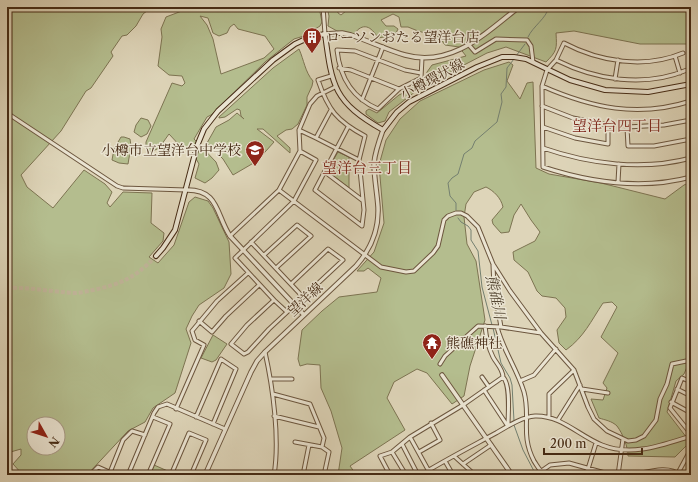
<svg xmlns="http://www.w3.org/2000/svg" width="698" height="482" font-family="'Libre Caslon Text','Noto Serif JP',serif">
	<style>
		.green { fill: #b4bd8e; stroke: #7d7452; fill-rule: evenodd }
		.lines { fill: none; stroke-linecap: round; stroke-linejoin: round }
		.stream { stroke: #748070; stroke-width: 1 }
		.secondary-tunnel { stroke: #c0b398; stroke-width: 4; stroke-dasharray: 4 2; stroke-linecap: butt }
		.minor-casing { stroke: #6c563e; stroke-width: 5 }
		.tertiary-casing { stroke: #6c563e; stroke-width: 5.5 }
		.secondary-casing { stroke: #462b15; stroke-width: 6 }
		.minor { stroke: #eae4d2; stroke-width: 3 }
		.tertiary { stroke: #eae4d2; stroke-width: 3.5 }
		.secondary { stroke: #eae4d2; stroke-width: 4 }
		.labels { text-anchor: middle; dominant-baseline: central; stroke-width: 3; stroke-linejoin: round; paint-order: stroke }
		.poi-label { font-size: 14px; fill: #462b15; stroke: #eae4d2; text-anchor: start }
		.street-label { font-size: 14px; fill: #462b15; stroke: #eae4d2 }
		.neighbourhood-label { font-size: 15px; fill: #7a1f14; stroke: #eae4d2 }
		.water-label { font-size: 15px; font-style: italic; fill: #554733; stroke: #eae4d2 }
	</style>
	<rect width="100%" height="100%" fill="#ded5b9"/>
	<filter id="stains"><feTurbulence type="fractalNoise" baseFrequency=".005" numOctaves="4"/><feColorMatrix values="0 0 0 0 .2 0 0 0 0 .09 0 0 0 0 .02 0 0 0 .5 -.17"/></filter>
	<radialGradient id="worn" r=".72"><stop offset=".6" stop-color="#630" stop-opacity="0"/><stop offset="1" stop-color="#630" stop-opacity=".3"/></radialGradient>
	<path class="green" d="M7 7H152L143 14 136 26 127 35 122 36 111 52 113 56 91 88 86 91 61 131 21 175 27 187 53 208 84 170 105 184 112 192 107 203 110 207 123 192 152 193 151 223 164 233 163 241 149 257 158 263 174 245 189 202 195 197 208 201 213 208 229 242 231 274 224 288 199 305 192 316 186 329 191 343 175 393 153 408 145 422 128 431 87 475H23L13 464 21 455V449L7 453ZM34 424H58V448H34Z
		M186 7H231L233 11 238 7H319L322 22 320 26 304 36 294 39 265 62 211 115 207 117 194 139 216 162 219 170 212 178 205 183 195 178 199 164 190 148H182L169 134 159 148 151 152 146 148V142L172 83 182 86 185 83 182 76 169 75 158 66 162 37 161 29 166 17 187 9ZM200 16 208 18 213 33 219 36 227 33 230 27 234 24 238 29 265 36 274 49 264 58 221 74 213 39 207 25Z
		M327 7H337L338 13 341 15 351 7H691V47L688 44H640L574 31 556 33C557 49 557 51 546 62L506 47 487 53 420 88 389 112 385 121 378 123 366 114V111L369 109 377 113 399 95 423 83 427 72 432 65 466 56 459 47 445 45 439 37 418 31 408 27H401L399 17 393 14 381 20 386 26H394L398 29 395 35 378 38C371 26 363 22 354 34L337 31 328 26 329 16Z
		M299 49C304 60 305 72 313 81L312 86 307 97V105L298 124 292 129 286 130 277 136 290 148V153L263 129H257L274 142 257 161 233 175 223 159 207 143 216 127 229 120 237 113 244 119 241 116 240 110 237 109 225 117 219 118V117L273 68Z
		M509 62 513 65 507 81 520 99 527 83 533 82 536 168 549 174 601 183 665 199 684 185 691 182V368L687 367 684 374 676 381 667 412 690 442 675 457 628 456C628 447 623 434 617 426 612 421 605 420 599 418L591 399 603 400 607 388 603 383 618 353 601 337 617 307 612 302 603 303C591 321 584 337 566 350L559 343 557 330 566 317 565 308 556 298 542 296 537 291 528 272 514 260 513 252 535 241 540 232 531 220 521 204 514 215 509 232 501 233 493 224 492 220 503 207C501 198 494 191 486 187L474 192 466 204 464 217 467 244 476 261 485 320 470 366 464 396 452 404 427 373 417 369 394 382 387 398 405 430 350 466 355 473 353 475H338L342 448 331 411 321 388 320 365 307 364 300 366 298 359 302 330 322 311 339 297 377 292 381 278 368 268 364 271H357L374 252 384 223 379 165 386 140 400 119 420 101 484 70Z
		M141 118 148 120 151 126 147 134 141 137 134 132 136 125Z
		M121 137H124L130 139 131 146 128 164 119 163 112 160 114 149Z
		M338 152 349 157V188L327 171Z
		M213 335 227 344 216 360 212 362 201 358Z
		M154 465 170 472 168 475H150Z"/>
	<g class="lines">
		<path class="stream" d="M528 37C533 26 546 19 549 7
			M516 56 525 44
			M456 210V203L450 196 448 183 452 178 458 174 464 154 472 148 475 141 497 122 502 102 501 94 506 87 507 68 514 59
			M458 218 461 222 468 226 471 230V240L478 251 482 287 492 325
			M493 328 501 363 510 378 512 385 514 421
			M514 425 523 450 536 475"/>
		<path class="secondary-tunnel" d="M7 288C30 287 52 292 75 293 81 293 87 291 93 290 122 284 136 277 156 256"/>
		<g class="minor-casing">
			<path id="minor" d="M323 7 325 34
				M469 45 475 52 496 39 527 40 531 46 533 62
				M683 53C645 69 600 62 564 43L556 60 547 70 542 86 543 167C589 182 643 190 691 177
				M675 56 680 73
				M556 60C596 80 644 88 687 70
				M339 68 351 70 399 89
				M421 73 405 70 355 51 337 50C340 78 352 98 378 109L399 89 421 78 422 58
				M331 76 318 80C328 110 337 121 365 136L359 160 364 210 362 226 315 190 348 127
				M615 79 618 60
				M542 86C592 108 638 118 691 101
				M362 100 383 47
				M542 106 573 118 608 125V144L575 138 543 127
				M7 113 117 186 123 188 186 190
				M691 120 664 125 627 127 628 146H654L691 139
				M299 130 316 138 359 160
				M316 138 331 110
				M543 148C589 164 643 171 691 158
				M325 172 362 200
				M618 182 619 164
				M279 190 381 267 406 272 414 271 433 253 438 246 444 220 448 216 456 213H461L467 216 478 227 493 264 510 291 541 333 574 370 588 407 594 419 607 431 628 441 636 440 644 436 656 420 660 399 667 384 672 364 691 360
				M230 236 279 190 300 151 299 130 310 104 317 96 335 87
				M251 242 303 297
				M264 255 297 225 311 236 276 268
				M493 265 494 287 501 327
				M274 300 247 325 231 344 244 354 248 352 269 329 343 260 328 249 291 284
				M287 312 274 300 235 258 294 201 316 160 300 151
				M199 321 212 332 226 316 259 285
				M497 327C503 350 517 369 524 392 531 418 520 434 534 461 538 467 540 472 546 475
				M265 352C273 388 280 439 274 475
				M440 364 445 356 478 326 501 327 541 333
				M482 377 489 387
				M503 377C511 385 508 414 508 426
				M271 379H292
				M520 381 534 375 556 349
				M691 382 682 378 670 408 691 434
				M582 389 608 393
				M677 389 691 396
				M484 390 507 425
				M273 394 310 404 324 438 322 447
				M671 402 691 413
				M176 409 204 345 195 340 192 331 217 301 248 273
				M274 416 319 427
				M196 417 221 359 236 369 213 424
				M549 417V394L574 370
				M558 420 580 385
				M410 437 431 475
				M295 442 322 447 329 452 324 475
				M402 444 418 475
				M392 452 406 475
				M419 452 440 440 431 423
				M454 456 475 475
				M445 461 453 475
				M463 464 491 445
				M429 470C451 457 474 445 496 433 508 426 522 417 535 416 561 415 579 436 602 445 632 457 662 445 691 436
				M540 472 550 465 569 463 605 473 623 475
				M678 473 691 449
				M90 475 98 467 116 475
				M109 475 123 440 132 431 145 435
				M128 475 154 413 158 407 167 404 225 429
				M148 475 170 424 153 417
				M171 475 189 433 206 440 191 475
				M303 475 309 445
				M361 475 364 473 365 475
				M390 475 380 456 392 452 410 437 463 405 503 377C503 369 496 363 493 357 488 347 486 336 485 326
				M584 475 588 469 596 443
				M618 475 623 439
				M631 475C645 473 668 464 680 475"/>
		</g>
		<g class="tertiary-casing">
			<path id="tertiary" d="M325 34 342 33 351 35C369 41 387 50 405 55 451 68 486 33 519 7
				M186 190C219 189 216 215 230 236L304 315
				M442 375 512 475
				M205 475 251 372 257 361 265 352 356 266C371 249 379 230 378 207 377 192 374 178 374 163 375 152 379 141 383 130
				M536 475 540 472"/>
		</g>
		<g class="secondary-casing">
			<path id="secondary" d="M156 256 163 248 175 230 197 146 204 129 218 111 273 60 295 44 310 37 325 34C332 87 334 102 383 130L397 112 409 102 477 67 502 57H514L526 59 570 80 605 90 648 92 691 84"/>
		</g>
		<use href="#minor" class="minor"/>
		<use href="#tertiary" class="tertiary"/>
		<use href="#secondary" class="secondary"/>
	</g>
	<defs>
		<g id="building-pin" transform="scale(1)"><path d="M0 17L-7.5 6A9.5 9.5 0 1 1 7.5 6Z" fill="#8f2418" stroke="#eae4d2"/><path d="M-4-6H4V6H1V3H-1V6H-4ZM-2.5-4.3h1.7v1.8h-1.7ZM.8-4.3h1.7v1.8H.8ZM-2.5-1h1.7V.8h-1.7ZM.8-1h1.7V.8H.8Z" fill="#fff"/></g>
		<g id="school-pin" transform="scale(1)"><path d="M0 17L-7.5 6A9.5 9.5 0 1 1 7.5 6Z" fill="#8f2418" stroke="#eae4d2"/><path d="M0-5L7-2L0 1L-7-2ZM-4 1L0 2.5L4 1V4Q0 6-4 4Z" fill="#fff"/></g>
		<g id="temple-pin" transform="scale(1)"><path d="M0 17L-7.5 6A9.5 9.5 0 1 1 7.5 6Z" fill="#8f2418" stroke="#eae4d2"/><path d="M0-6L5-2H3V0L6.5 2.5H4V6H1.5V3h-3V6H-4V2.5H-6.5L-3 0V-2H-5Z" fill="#fff"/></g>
	</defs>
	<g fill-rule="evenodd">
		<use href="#building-pin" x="312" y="37"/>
		<use href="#school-pin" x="255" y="150"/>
		<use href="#temple-pin" x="432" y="343"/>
	</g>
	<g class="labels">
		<g class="poi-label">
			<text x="326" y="37">ローソンおたる望洋台店</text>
			<text x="241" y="150" text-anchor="end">小樽市立望洋台中学校</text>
			<text x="446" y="343">熊礁神社</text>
		</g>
		<g class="street-label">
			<text transform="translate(432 79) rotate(-28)">小樽環状線</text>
			<text transform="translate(305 299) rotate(-43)">望洋線</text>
		</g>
		<g class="neighbourhood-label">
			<text x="617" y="125">望洋台四丁目</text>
			<text x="367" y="167">望洋台三丁目</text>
		</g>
		<g class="water-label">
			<text transform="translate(496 297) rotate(78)">熊碓川</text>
		</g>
	</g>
	<rect width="698" height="482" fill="none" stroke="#ded5b9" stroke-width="24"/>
	<rect x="8" y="8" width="682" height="466" fill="none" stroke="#462b15" stroke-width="2"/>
	<rect x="12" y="12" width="674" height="458" fill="none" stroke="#462b15"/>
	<g transform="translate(46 436) rotate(129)"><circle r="19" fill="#eae4d2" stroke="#a89a86"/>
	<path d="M0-3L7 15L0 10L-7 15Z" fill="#8f2418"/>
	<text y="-6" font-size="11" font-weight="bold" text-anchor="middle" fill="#462b15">N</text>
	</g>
	<path d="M544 448v6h98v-6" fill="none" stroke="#462b15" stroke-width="2"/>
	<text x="550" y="448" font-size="12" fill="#462b15" stroke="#eae4d2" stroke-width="3" paint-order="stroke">200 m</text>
	<rect width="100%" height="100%" filter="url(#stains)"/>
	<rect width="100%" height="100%" fill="url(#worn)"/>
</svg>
